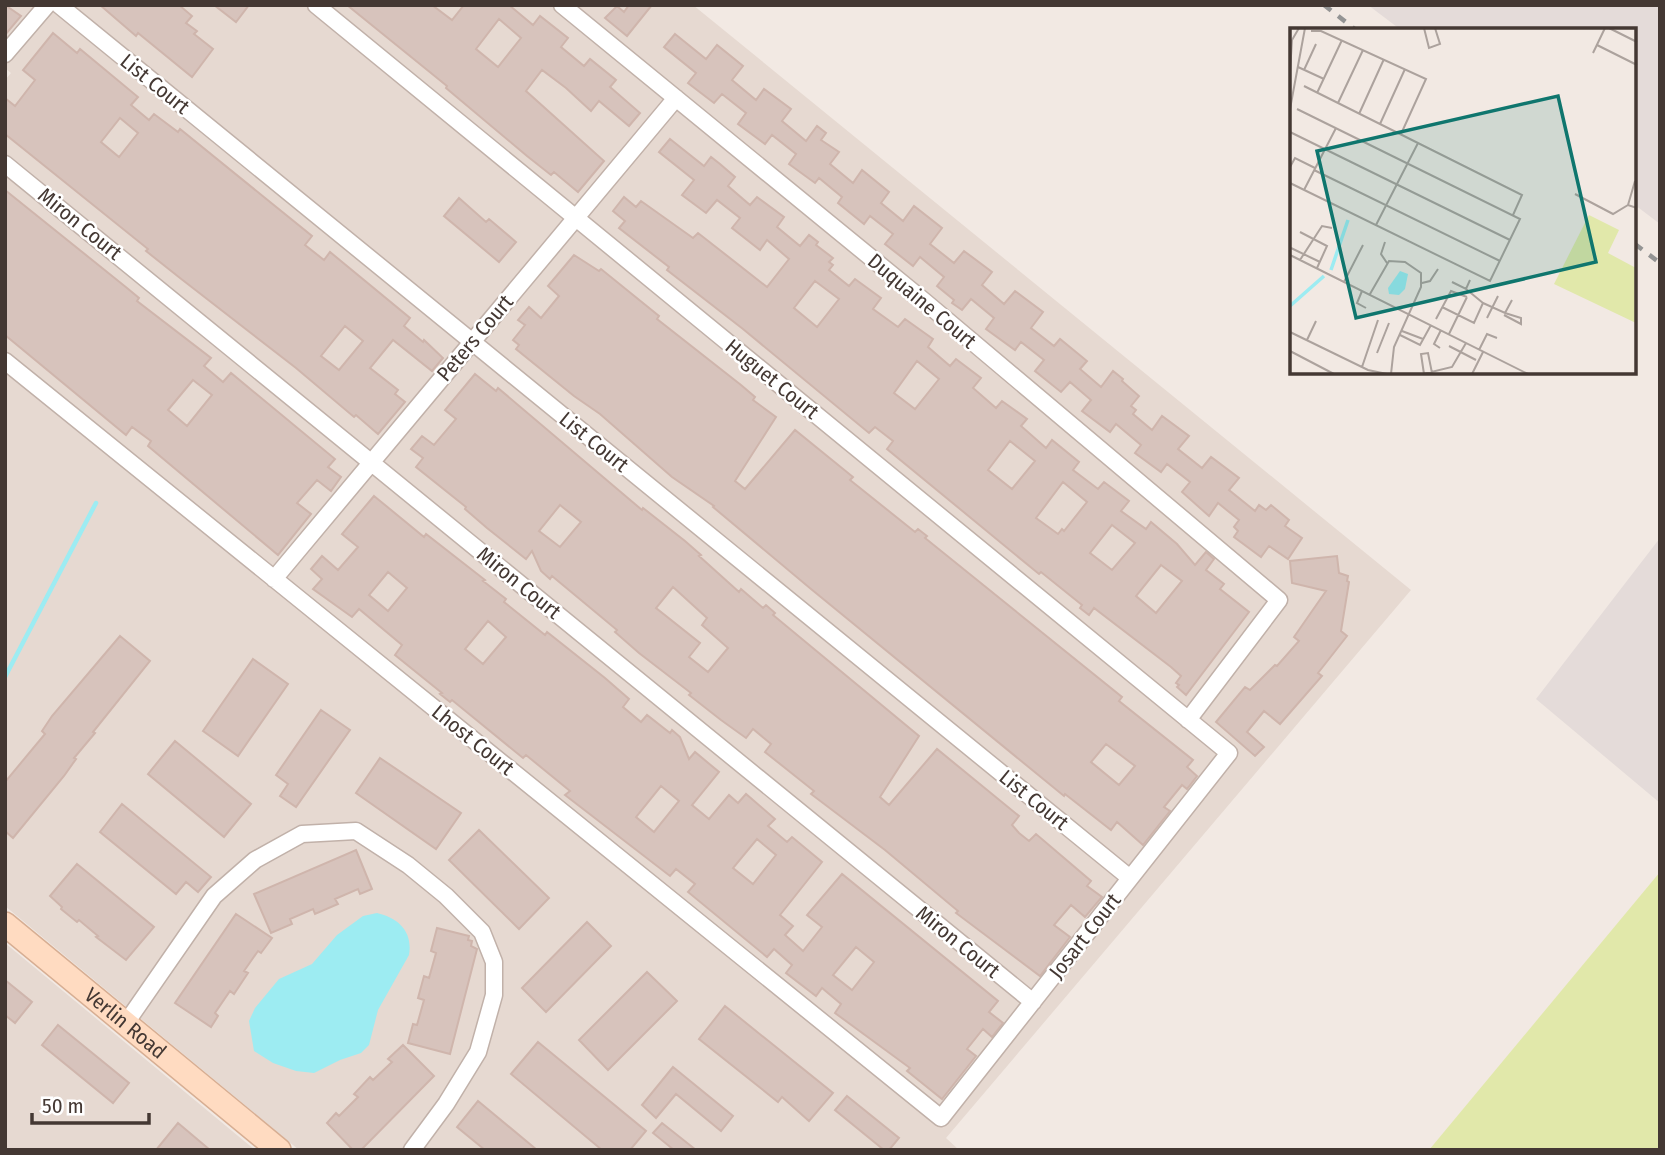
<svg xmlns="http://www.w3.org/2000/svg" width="1665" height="1155" font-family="'Fira Sans Condensed',sans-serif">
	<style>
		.residential { fill: #e6d9d1 }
		.industrial { fill: #e4dbd9 }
		.green { fill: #e1e8aa }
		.water { fill: #9decf2 }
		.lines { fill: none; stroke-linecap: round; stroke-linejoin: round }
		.stream { stroke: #9decf2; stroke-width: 4.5 }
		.building { fill: #d7c3bc; stroke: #cfb5ac; stroke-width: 2; fill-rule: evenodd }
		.street-casing { stroke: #c1b1a9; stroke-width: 19 }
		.secondary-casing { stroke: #d7ae93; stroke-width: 26 }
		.street { stroke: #fff; stroke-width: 16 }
		.secondary { stroke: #ffdbc1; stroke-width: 23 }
		.rail { stroke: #949494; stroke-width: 4.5; stroke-dasharray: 9 9; stroke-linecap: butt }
		.labels { text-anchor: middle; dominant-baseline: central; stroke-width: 5; stroke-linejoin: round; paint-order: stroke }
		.street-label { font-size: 21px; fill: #443833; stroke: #fff }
		.inset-river { fill: none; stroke: #9decf2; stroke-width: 3.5 }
		.inset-road { fill: none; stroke: #aca29d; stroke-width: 2 }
		.view { fill: #0f766e; fill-opacity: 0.15; stroke: #0f766e; stroke-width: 3.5 }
		.inset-edge { fill: none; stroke: #443833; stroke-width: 3.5 }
	</style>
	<rect width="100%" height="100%" fill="#f2e9e3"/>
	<path class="residential" d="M5 5H693L1411 590 946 1138 959 1150H299L5 906V80L11 73 5 68Z
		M5 943 255 1150H5Z"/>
	<path class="industrial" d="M1368 5H1660V224L1635 205V30H1401Z
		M1660 538V803L1536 699Z"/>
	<path class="green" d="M1660 872V1150H1429Z"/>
	<path class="water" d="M377 913C399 918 413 932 409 955L378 1010 369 1045 361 1053 340 1060 314 1073 296 1071 273 1063 254 1051 249 1021 255 1008 279 979 312 964 337 935 363 916Z"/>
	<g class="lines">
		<path class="stream" d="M5 677 96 503"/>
	</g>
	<path class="building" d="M5 5 21 16 5 35Z
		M100 5H179L192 16 186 23 197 31 194 34 213 49 192 77 138 33 136 36Z
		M214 5H249L236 22Z
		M347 5H432L452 20 464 5H509L533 25 540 16 568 38 561 47 584 66 590 59 616 80 610 87 640 113 629 126 599 101 591 111 566 88 542 70 526 91 604 161 578 192 554 172 551 175 527 156 446 88 447 86ZM499 19 521 38 498 67 476 49Z
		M629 5H652L627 36 605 18 617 6 624 12Z
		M53 33 77 53 80 49 138 97 131 105 149 120 154 114 178 132 180 129 312 236 305 245 324 260 330 252 410 318 404 326 423 342 424 340 443 358 432 371 393 340 370 368 398 390 395 394 405 402 378 434 356 415 354 417 296 368 180 278 146 251 148 249 5 134V98L15 106 35 80 23 70ZM120 118 138 133 119 157 101 142ZM345 326 363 341 339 370 321 356Z
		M675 34 706 59 717 45 743 66 732 80 756 100 764 89 791 109 782 121 806 141 817 126 826 133 821 140 839 152 830 164 853 183 862 170 889 192 881 203 903 221 914 206 942 228 930 244 954 263 964 251 992 272 982 285 1004 304 1015 291 1043 312 1031 328 1054 346 1060 339 1087 361 1080 369 1101 387 1113 371 1123 379 1122 381 1139 396 1131 406 1136 410 1133 414 1152 430 1162 416 1189 436 1178 449 1202 468 1211 457 1239 478 1229 490 1255 511 1259 505 1266 510 1271 505 1289 520 1285 526 1302 538 1288 559 1269 546 1261 557 1234 537 1238 531 1234 527 1239 520 1218 503 1209 516 1182 492 1190 482 1167 464 1161 472 1135 453 1141 445 1116 424 1110 432 1082 411 1091 400 1070 382 1061 392 1035 371 1044 360 1021 342 1015 350 986 329 994 318 971 299 962 310 952 303 954 300 937 286 944 277 920 257 913 266 885 244 893 234 870 216 864 224 838 203 842 197 819 178 815 183 789 164 796 154 772 135 765 144 738 124 746 113 722 94 714 103 688 83 696 73 664 47Z
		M670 139 704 166 711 157 720 164 735 177 728 186 750 205 757 197 784 217 777 227 800 246 809 235 818 242 816 245 833 258 829 262 833 265 829 270 849 286 855 279 881 298 873 309 898 327 905 319 933 339 928 347 950 366 956 359 981 378 973 388 996 408 1002 401 1027 419 1021 426 1046 448 1052 440 1079 462 1073 470 1098 489 1104 482 1129 501 1121 511 1146 529 1151 522 1177 544 1195 565 1206 552 1214 559 1206 570 1224 584 1220 589 1249 612 1186 695 1177 687 1179 685 1176 683 1181 676 1171 667 1094 608 1089 615 1080 608 1082 605 1041 572 1039 574 887 449 893 441 875 427 869 433 743 329 667 270 669 267 619 228 625 221 613 211 624 197 636 207 641 201 693 238 698 233 767 287 789 259 767 240 760 250 732 228 740 218 717 200 706 213 682 195 694 180 659 152ZM815 281 839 299 817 327 794 308ZM917 361 939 379 915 409 894 393ZM1010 441 1035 461 1012 489 988 470ZM1063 482 1087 502 1064 531 1062 529 1058 534 1036 518ZM1112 525 1135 543 1112 570 1090 553ZM1161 565 1182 581 1156 613 1136 596Z
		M5 190 127 288 139 298 137 301 211 358 204 366 223 382 231 373 335 459 328 467 341 477 331 491 317 480 297 503 311 514 278 555 148 446 151 441 132 427 126 435 5 335ZM193 380 212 395 187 426 168 410Z
		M459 198 486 222 489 219 516 242 499 262 444 216Z
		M574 255 599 271 601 269 659 316 657 319 741 385 755 397 753 400 776 417 735 481 745 489 795 430 853 477 850 480 915 532 918 529 927 536 925 538 1122 697 1119 701 1193 760 1187 767 1197 776 1187 789 1182 785 1164 807 1170 811 1143 845 1117 822 1111 830 1065 794 1064 796 811 589 713 507 714 506 672 477 600 414 574 396 516 349 519 345 513 340 525 325 518 320 529 307 541 318 559 296 548 286ZM1106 744 1135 766 1119 785 1091 762Z
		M475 374 496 391 498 388 642 510 643 508 685 541 701 555 699 556 739 592 741 589 763 608 766 605 775 613 773 615 919 736 880 797 889 805 937 749 1019 816 1012 825 1019 833 1029 841 1036 834 1091 881 1087 886 1102 897 1085 917 1071 905 1054 925 1070 937 1040 976 956 913 958 911 885 850 811 794 814 791 765 752 771 744 753 729 746 738 721 720 689 695 691 693 639 653 615 632 617 630 552 576 550 579 541 571 532 551 526 559 487 528 465 509 466 507 416 467 423 458 411 449 422 436 434 445 456 419 445 410ZM560 505 581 522 560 547 539 531ZM673 587 707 618 702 625 728 648 708 672 689 657 700 643 656 608Z
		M374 496 424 537 426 534 485 580 483 581 506 599 504 602 545 635 547 632 605 678 629 699 623 707 641 722 647 715 670 733 672 730 680 737 689 759 695 752 719 772 692 805 709 819 729 795 738 803 746 794 775 819 768 826 787 842 792 837 822 862 780 915 793 926 785 935 803 951 822 927 807 915 842 874 998 1001 989 1012 1003 1023 992 1037 983 1029 967 1049 976 1056 942 1099 907 1071 910 1068 835 1013 841 1004 822 988 816 996 786 973 792 965 774 949 767 957 688 892 695 884 676 869 670 876 565 795 570 791 526 755 523 758 452 700 450 702 440 694 442 693 395 655 402 645 359 609 352 617 313 589 322 579 311 569 322 556 338 570 358 547 342 534ZM388 572 407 588 388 611 369 595ZM488 621 506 637 483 664 465 649ZM661 786 679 801 654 832 636 817ZM757 839 776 855 753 884 733 868ZM856 947 874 962 852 990 833 975Z
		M1337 556 1339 573 1348 576 1347 581 1349 582 1341 631 1347 636 1318 673 1322 676 1280 724 1264 711 1247 732 1264 747 1255 756 1216 722 1245 687 1250 690 1275 665 1277 666 1299 641 1294 637 1326 591 1292 583 1290 561Z
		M120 636 150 661 93 732 95 733 74 758 76 759 64 776 13 838 5 831V782L45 734 42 731 52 716Z
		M253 659 288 684 238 756 203 731Z
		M321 710 350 730 296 807 280 796 288 784 276 775Z
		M175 741 251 804 224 837 148 774Z
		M380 758 461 813 436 849 356 793Z
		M122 804 211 877 198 892 186 882 176 894 100 832Z
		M479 830 549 898 519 929 449 860Z
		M356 850 372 889 360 894 358 889 335 899 338 904 315 914 313 909 290 919 292 924 271 933 254 894Z
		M77 864 154 927 126 960 96 937 98 936 79 920 77 922 61 909 62 907 50 896Z
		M236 914 272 938 261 953 258 951 244 971 248 973 234 994 230 991 215 1013 218 1016 211 1027 175 1003Z
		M587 922 611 946 546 1012 522 988Z
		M437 928 469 936 468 940 472 941 471 946 477 949 450 1054 408 1043 413 1024 417 1025 424 1000 418 998 424 976 429 978 436 953 431 951Z
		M647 972 677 1001 608 1070 579 1040Z
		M5 980 32 1002 15 1023 5 1015Z
		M725 1006 833 1093 809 1121 782 1097 778 1102 699 1039Z
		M58 1025 129 1083 113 1103 42 1045Z
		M538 1042 646 1131 630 1150H602L511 1074Z
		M403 1045 434 1076 361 1150H353L327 1123 336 1113 339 1116 358 1097 354 1094 370 1077 373 1080 392 1062 388 1059Z
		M673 1067 733 1116 721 1131 676 1094 656 1118 642 1105Z
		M847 1096 899 1138 889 1150H884L835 1110Z
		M478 1101 537 1150H485L457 1127Z
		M178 1123 210 1150H156Z
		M662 1123 696 1150H674L653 1133Z"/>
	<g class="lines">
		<g class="street-casing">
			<path id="street" d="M59 5 1130 878
				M562 5 924 301 1279 600 1188 720
				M5 54 47 5
				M5 164 1033 1002
				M5 361 941 1118 1229 753 316 5
				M274 579 676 98
				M126 1023 214 896 255 860 302 834 356 831 408 865 446 896 482 932 494 962V995L478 1052 446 1104 412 1150"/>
		</g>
		<g class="secondary-casing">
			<g id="secondary">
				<path id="s1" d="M5 924 279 1150"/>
			</g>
		</g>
		<use href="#street" class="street"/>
		<use href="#secondary" class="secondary"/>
		<path class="rail" d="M1324 5 1356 30
			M1635 244 1660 263"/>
	</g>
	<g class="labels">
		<g class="street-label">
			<text transform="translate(155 84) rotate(39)">List Court</text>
			<text transform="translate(80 224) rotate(39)">Miron Court</text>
			<text transform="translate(922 301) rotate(40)">Duquaine Court</text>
			<text transform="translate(475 338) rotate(-50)">Peters Court</text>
			<text transform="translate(772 379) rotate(39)">Huguet Court</text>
			<text transform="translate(594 442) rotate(39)">List Court</text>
			<text transform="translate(519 583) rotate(39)">Miron Court</text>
			<text transform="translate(473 740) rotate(39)">Lhost Court</text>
			<text transform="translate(1034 800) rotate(39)">List Court</text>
			<text transform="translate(1085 936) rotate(-52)">Josart Court</text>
			<text transform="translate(958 942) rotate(39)">Miron Court</text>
			<text stroke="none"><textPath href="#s1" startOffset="156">Verlin Road</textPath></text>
		</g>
	</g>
	<g transform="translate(1290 28)">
		<rect width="346" height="346" fill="#f2e9e3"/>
		<path d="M299 187 329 202 318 225 346 240V295L264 256Z" fill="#e1e8aa"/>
		<path d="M110 243 118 246 115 261 109 267 99 266 98 260Z" fill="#9decf2"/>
		<path class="inset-river" d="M41 242 58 192M0 278 34 248"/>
		<path class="inset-road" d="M134 0 139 20 150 16 145 0M319 0 347 14M21 3H31L136 51 111 106M307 17 347 37M303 25 315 0M8 39 34 51M14 42 26 16M0 44 2 12 9 0M14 58 232 167 223 187M27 65 52 12M48 75 73 22M0 81 15 0M69 86 94 31M90 96 115 41M0 104 220 212M0 139 5 130 25 140M24 142 210 233M0 155 200 253 230 191 7 81M14 162 46 100M285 166 323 186 338 177 347 180M338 177 345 153M86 197 128 115M10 204 37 218 27 240M95 214 91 226 97 235M1 220 30 234M0 227 238 346M10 232 32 198 42 200M54 254 73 217M162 254 176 261 180 252M132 255 140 253 148 241M72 263 67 275 76 280M80 266 99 233 115 234 131 245V259L104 319 101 346M193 275 215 285 222 272M152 279 184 295 193 275 176 261M214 287 231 296V290L215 285M197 290 208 268M146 291 161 263 177 269M112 303 133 311M0 304 78 342 97 346M159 306 177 269M110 307 130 317 141 297M17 312 26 293M159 318 186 332M150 320 144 316 151 302M189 322 197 306 207 310M0 323 44 346M87 325 99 295M72 339 88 292M133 346 162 339 176 315M134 346 131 326 138 325 142 345M182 346 193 324"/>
		<path class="view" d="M268 68 306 234 66 290 27 123Z"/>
		<rect width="346" height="346" class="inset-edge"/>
	</g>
	<rect width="1665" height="1155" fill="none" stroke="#443833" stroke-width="14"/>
	<path d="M32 1113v10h117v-10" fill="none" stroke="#443833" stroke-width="3.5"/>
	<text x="42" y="1113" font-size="21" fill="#443833" stroke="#ffffff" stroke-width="5" paint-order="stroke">50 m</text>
</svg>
